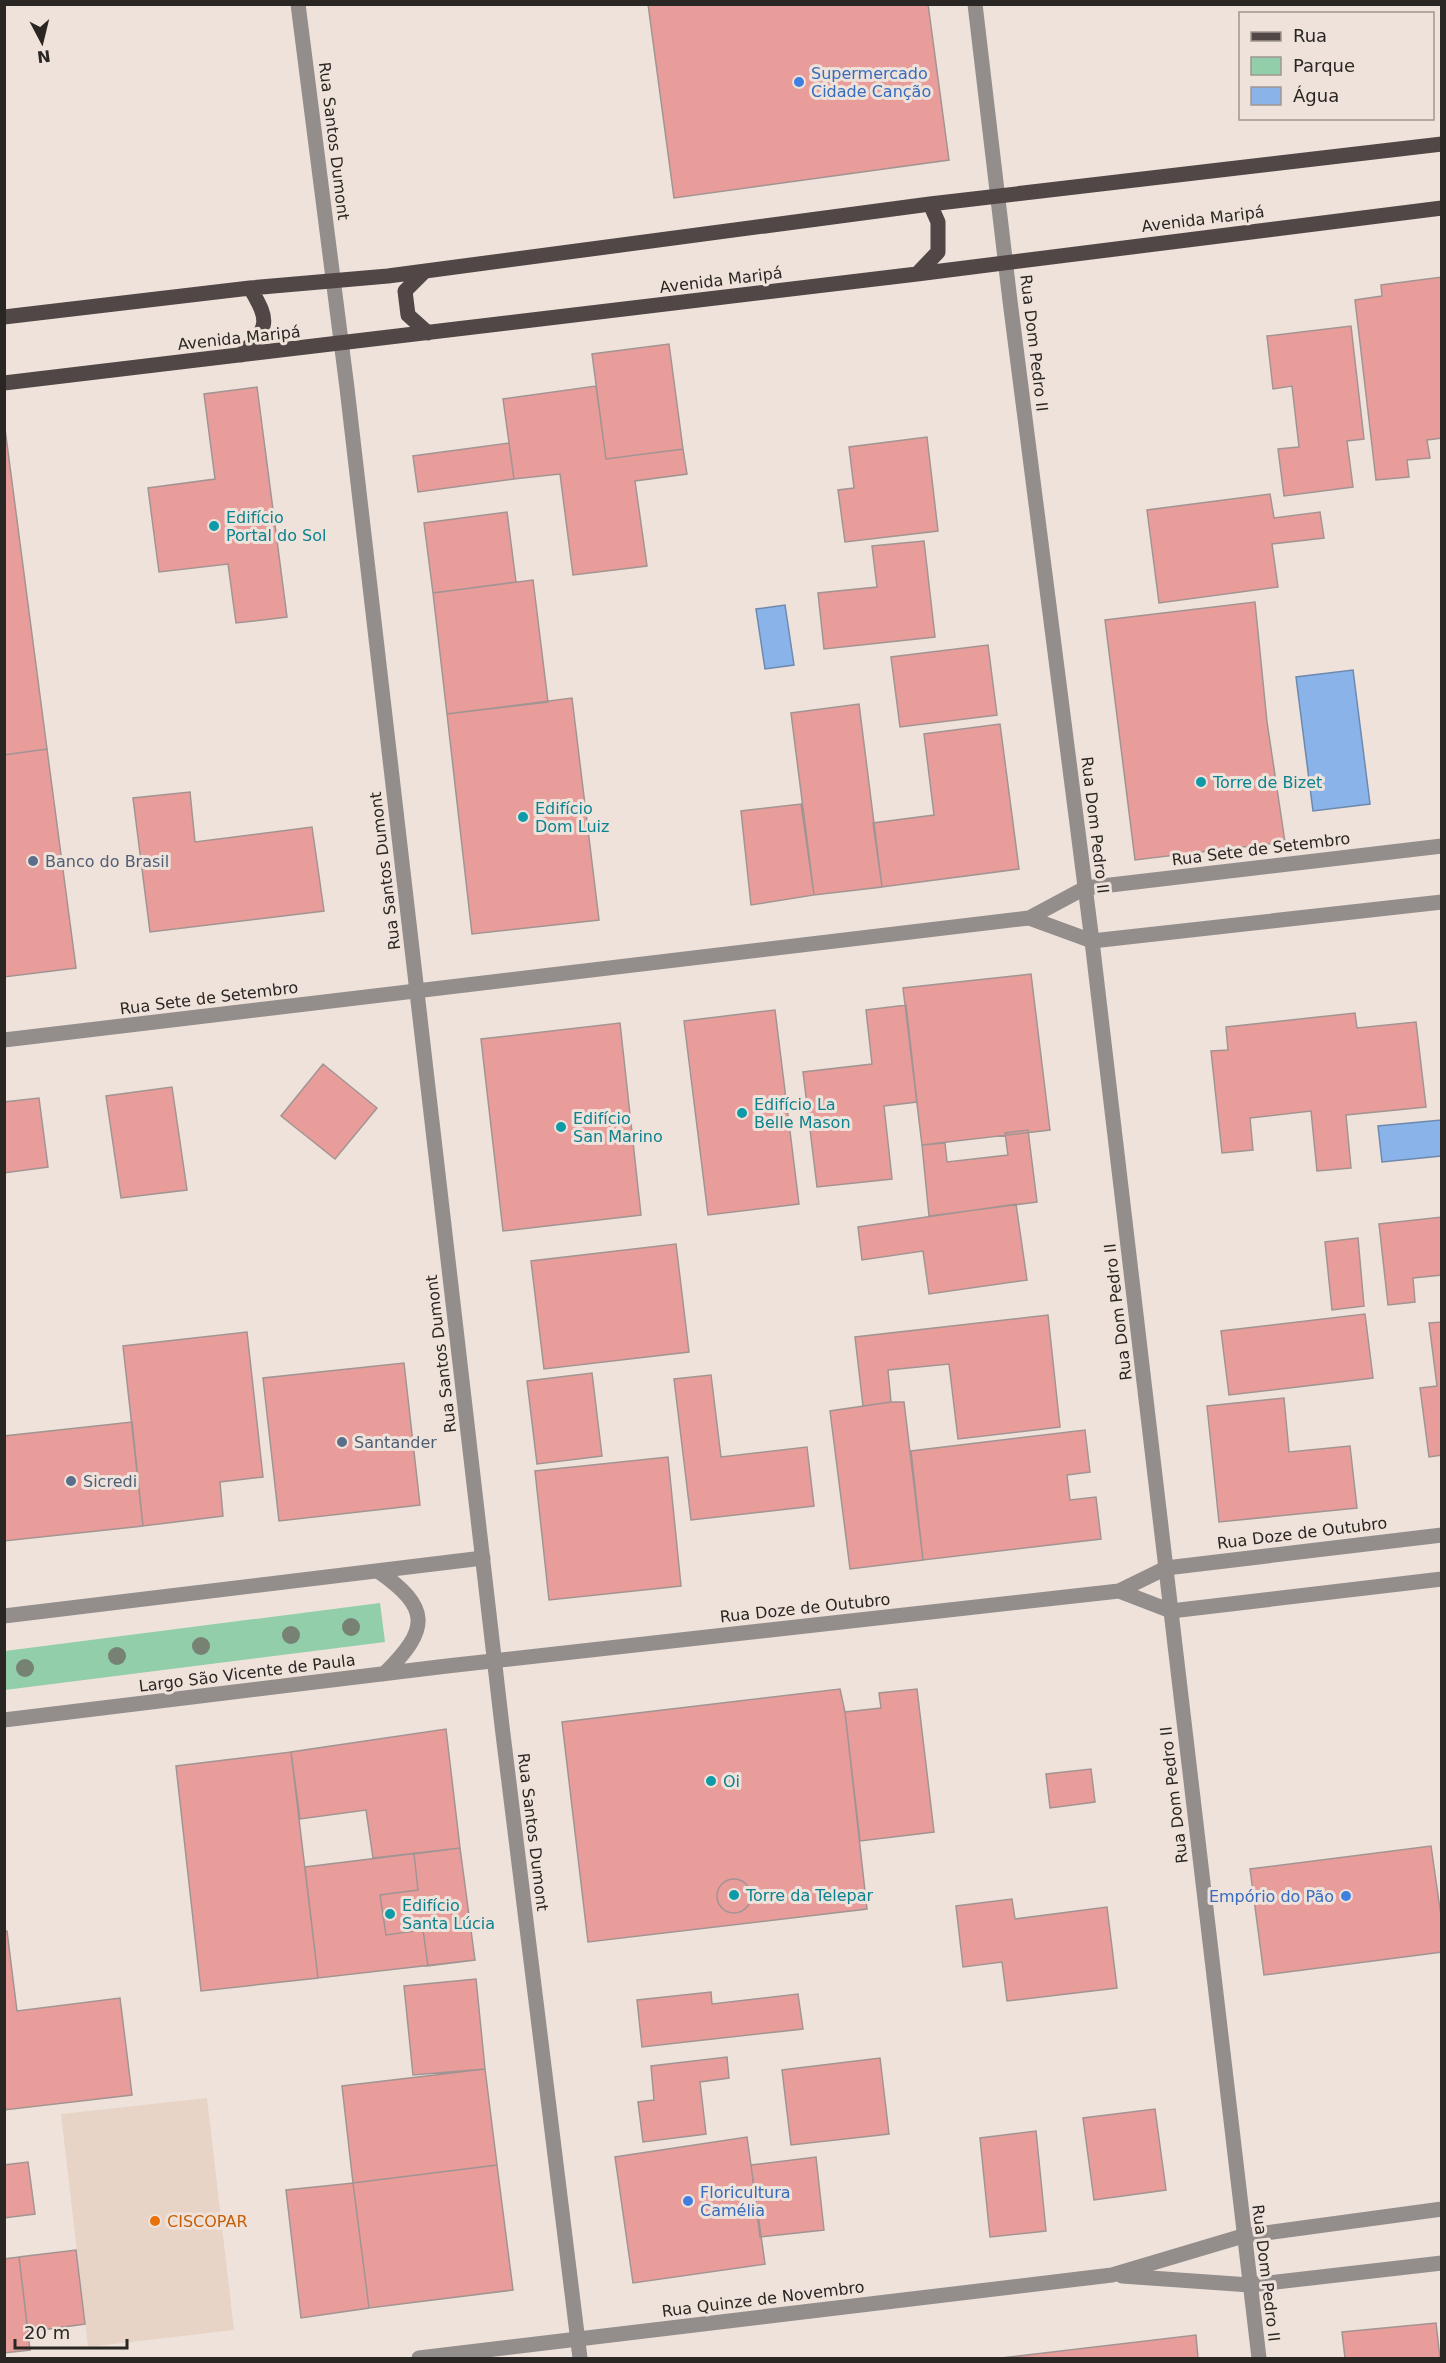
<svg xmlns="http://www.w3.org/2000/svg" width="1446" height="2363" font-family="'DejaVu Sans',sans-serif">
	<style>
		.built { fill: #e7d4c7 }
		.green { fill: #91cea9 }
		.water { fill: #8ab3ea; stroke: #6d89ae; stroke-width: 1.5 }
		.building { fill: #e99d9a; stroke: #a29493; stroke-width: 1.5 }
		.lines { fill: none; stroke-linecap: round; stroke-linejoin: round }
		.minor { stroke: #938d8c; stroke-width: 15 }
		.tertiary { stroke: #938d8c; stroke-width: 15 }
		.primary { stroke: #514746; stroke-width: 15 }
		.tree { fill: #778275 }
		.shop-dot { fill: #3f7fe0; stroke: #eee2da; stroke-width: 2 }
		.culture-dot { fill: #0f9aa8; stroke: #eee2da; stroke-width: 2 }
		.service-dot { fill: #5c6f8a; stroke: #eee2da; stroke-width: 2 }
		.food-dot { fill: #e8710a; stroke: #eee2da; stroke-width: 2 }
		.labels { text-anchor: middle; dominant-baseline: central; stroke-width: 6; stroke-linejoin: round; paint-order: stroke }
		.shop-label { font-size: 16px; fill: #366cbe; stroke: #eee2da; text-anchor: start }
		.street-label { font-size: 16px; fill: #2a2623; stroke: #eee2da }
		.culture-label { font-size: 16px; fill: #0d838f; stroke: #eee2da; text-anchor: start }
		.service-label { font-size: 16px; fill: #4e5e75; stroke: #eee2da; text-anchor: start }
		.food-label { font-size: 16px; fill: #c56008; stroke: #eee2da; text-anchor: start }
	</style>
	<rect width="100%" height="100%" fill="#eee2da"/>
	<path class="built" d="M207 2098 234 2330 88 2347 61 2114Z"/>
	<path class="green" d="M380 1603 385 1642 5 1690V1651Z"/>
	<path class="water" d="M785 605 794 665 765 669 756 609Z
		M1353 670 1370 804 1313 811 1296 677Z
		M1441 1120V1156L1382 1162 1378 1126Z"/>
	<path class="building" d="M648 4H928L949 160 674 198Z
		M1442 277V438L1427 440 1430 458 1407 460 1409 477 1376 480 1355 300 1382 296 1381 285Z
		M1351 326 1364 439 1347 441 1353 487 1284 496 1278 449 1299 447 1292 386 1273 389 1267 336Z
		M669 344 683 449 606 459 592 354Z
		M596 386 606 459 683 449 687 474 635 481 647 566 573 575 560 474 514 479 503 399Z
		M257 387 287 617 236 623 228 564 159 572 148 488 215 479 204 394Z
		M4 421 47 749 4 755Z
		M927 437 938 531 845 542 838 490 854 488 849 447Z
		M509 443 514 479 418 492 413 456Z
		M1270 494 1274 518 1320 512 1324 538 1272 544 1278 587 1159 603 1147 510Z
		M507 512 516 582 433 593 424 523Z
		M924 541 935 637 824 649 818 593 877 587 872 546Z
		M533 580 548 702 447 714 433 593Z
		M1255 602 1267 722 1285 842 1135 860 1105 620Z
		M988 645 997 715 900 727 891 657Z
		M572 698 599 920 472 934 447 714Z
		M859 704 882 887 814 895 791 713Z
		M1000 724 1019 869 882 887 873 823 934 815 924 734Z
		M47 749 76 968 4 977V755Z
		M190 792 195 842 312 827 324 911 150 932 133 798Z
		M801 804 814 895 751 905 741 811Z
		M1031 974 1050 1130 922 1145 903 988Z
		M906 1005 917 1102 884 1106 892 1179 817 1187 803 1072 872 1064 866 1010Z
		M775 1010 799 1204 708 1215 684 1021Z
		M1355 1013 1357 1028 1416 1022 1426 1107 1346 1115 1351 1168 1317 1171 1311 1111 1250 1118 1253 1150 1222 1153 1211 1051 1228 1050 1226 1027Z
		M620 1023 641 1215 503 1231 481 1039Z
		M323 1064 377 1108 335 1159 281 1116Z
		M172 1087 187 1190 121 1198 106 1096Z
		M39 1098 48 1167 4 1173V1102Z
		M1028 1130 1037 1202 929 1216 922 1145 945 1143 947 1162 1008 1155 1005 1133Z
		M1016 1204 1027 1280 929 1294 923 1251 862 1260 858 1227Z
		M1442 1217V1275L1413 1278 1415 1302 1388 1305 1379 1224Z
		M1358 1238 1364 1306 1332 1310 1325 1242Z
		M676 1244 689 1352 544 1369 531 1261Z
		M1365 1314 1373 1378 1229 1395 1221 1331Z
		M1048 1315 1060 1427 958 1439 949 1364 888 1370 891 1402 863 1406 855 1337Z
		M1442 1322V1455L1429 1457 1420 1388 1437 1386 1429 1323Z
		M247 1332 263 1477 220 1482 223 1516 143 1526 123 1346Z
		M404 1363 420 1505 279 1521 263 1378Z
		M592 1373 602 1456 537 1464 527 1381Z
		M711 1375 721 1457 807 1447 814 1506 691 1520 674 1379Z
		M1284 1398 1289 1452 1350 1446 1357 1508 1219 1522 1207 1406Z
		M891 1402H904L923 1560 850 1569 830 1411Z
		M132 1422 143 1526 4 1541V1436Z
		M1085 1430 1090 1472 1067 1475 1070 1500 1096 1497 1101 1539 923 1560 911 1451Z
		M668 1457 681 1586 549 1600 535 1471Z
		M840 1689 845 1712 867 1909 588 1942 562 1722Z
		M917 1689 934 1832 860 1841 845 1712 881 1708 879 1693Z
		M446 1729 460 1848 373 1858 366 1810 300 1819 291 1752Z
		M291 1752 318 1978 201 1991 176 1766Z
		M1091 1769 1095 1802 1050 1808 1046 1774Z
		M1431 1846 1442 1923V1952L1264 1975 1250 1869Z
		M460 1848 475 1960 318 1978 305 1867Z
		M460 1848 475 1960 428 1966 423 1930 386 1935 380 1895 418 1890 414 1854Z
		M717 1896a17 17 0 1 1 34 0a17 17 0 1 1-34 0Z
		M1012 1899 1015 1919 1107 1907 1117 1988 1007 2001 1002 1962 963 1967 956 1906Z
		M4 1931H7L17 2011 120 1998 132 2095 4 2110Z
		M476 1979 485 2069 413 2075 404 1986Z
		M711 1992 712 2004 798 1994 803 2029 642 2047 637 2000Z
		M727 2057 729 2078 700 2082 706 2134 643 2142 638 2102 654 2100 651 2066Z
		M880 2058 889 2134 791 2145 782 2070Z
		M485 2069 497 2165 353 2183 342 2086Z
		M1155 2109 1166 2190 1094 2200 1083 2118Z
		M1036 2131 1046 2231 990 2237 980 2138Z
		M747 2137 765 2264 633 2283 615 2157Z
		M816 2157 824 2230 760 2237 751 2165Z
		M28 2162 35 2214 4 2218V2165Z
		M497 2165 513 2290 369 2308 353 2183Z
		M353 2183 369 2308 301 2318 286 2190Z
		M76 2250 85 2324 28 2332 19 2257Z
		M19 2257 30 2350 4 2353V2259Z
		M1436 2323 1440 2358H1345L1342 2332Z
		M1196 2335 1198 2358H1001Z"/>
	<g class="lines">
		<path class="minor" d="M1029 918 1092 941 1442 902
			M4 1040 1029 918 1085 888 1442 846
			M378 1571C431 1608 430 1629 384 1674
			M1119 1591 1171 1611 1442 1579
			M4 1616 483 1558
			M4 1720 447 1666 1119 1591 1166 1568 1442 1535
			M1122 2276 1250 2285 1442 2263
			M419 2358 1112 2275 1243 2236 1442 2209"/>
		<path class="tertiary" d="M298 4 347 388 502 1726 580 2358
			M975 4 1010 301 1092 941 1259 2358"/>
		<path class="primary" d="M424 272 405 291 408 315 428 333
			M917 274 938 252V222L930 204
			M4 317 250 288 388 276 930 204 1442 144
			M241 355C268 327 271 323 250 288
			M4 383 917 274 1442 208"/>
	</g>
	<g class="tree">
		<circle cx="351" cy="1627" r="9"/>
		<circle cx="291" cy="1635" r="9"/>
		<circle cx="201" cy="1646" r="9"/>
		<circle cx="117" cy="1656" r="9"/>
		<circle cx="25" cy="1668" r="9"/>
	</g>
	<g class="shop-dot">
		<circle cx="799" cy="82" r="6"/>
		<circle cx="1346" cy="1896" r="6"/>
		<circle cx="688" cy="2201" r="6"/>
	</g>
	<g class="culture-dot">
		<circle cx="214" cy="526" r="6"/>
		<circle cx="1201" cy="782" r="6"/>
		<circle cx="523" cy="817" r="6"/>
		<circle cx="742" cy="1113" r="6"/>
		<circle cx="561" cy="1127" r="6"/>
		<circle cx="711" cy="1781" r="6"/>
		<circle cx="734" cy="1895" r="6"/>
		<circle cx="390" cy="1914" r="6"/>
	</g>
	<g class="service-dot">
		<circle cx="33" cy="861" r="6"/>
		<circle cx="342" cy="1442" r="6"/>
		<circle cx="71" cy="1481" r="6"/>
	</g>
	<circle class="food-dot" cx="155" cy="2221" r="6"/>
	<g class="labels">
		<g class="shop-label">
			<text x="811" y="73">Supermercado<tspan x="811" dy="18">Cidade Canção</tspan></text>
			<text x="1334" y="1896" text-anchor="end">Empório do Pão</text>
			<text x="700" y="2192">Floricultura<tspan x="700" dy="18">Camélia</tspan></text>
		</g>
		<g class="street-label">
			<text transform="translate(334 141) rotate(83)">Rua Santos Dumont</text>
			<text transform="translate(1203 219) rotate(-7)">Avenida Maripá</text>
			<text transform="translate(721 280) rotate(-7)">Avenida Maripá</text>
			<text transform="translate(239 338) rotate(-6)">Avenida Maripá</text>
			<text transform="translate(1034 343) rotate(83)">Rua Dom Pedro II</text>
			<text transform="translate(1095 825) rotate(83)">Rua Dom Pedro II</text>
			<text transform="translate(1261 849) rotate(-7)">Rua Sete de Setembro</text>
			<text transform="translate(385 871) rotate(-97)">Rua Santos Dumont</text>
			<text transform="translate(209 998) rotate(-7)">Rua Sete de Setembro</text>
			<text transform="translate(1118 1312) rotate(-97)">Rua Dom Pedro II</text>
			<text transform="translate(441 1354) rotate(-97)">Rua Santos Dumont</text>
			<text transform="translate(1302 1533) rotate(-7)">Rua Doze de Outubro</text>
			<text transform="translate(805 1608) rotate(-6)">Rua Doze de Outubro</text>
			<text transform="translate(247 1673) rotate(-7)">Largo São Vicente de Paula</text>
			<text transform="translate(1174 1795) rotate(-97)">Rua Dom Pedro II</text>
			<text transform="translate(533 1832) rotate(83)">Rua Santos Dumont</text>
			<text transform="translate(1266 2273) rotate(83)">Rua Dom Pedro II</text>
			<text transform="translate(763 2299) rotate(-7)">Rua Quinze de Novembro</text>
		</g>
		<g class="culture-label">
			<text x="226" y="517">Edifício<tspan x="226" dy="18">Portal do Sol</tspan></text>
			<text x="1213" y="782">Torre de Bizet</text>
			<text x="535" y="808">Edifício<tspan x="535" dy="18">Dom Luiz</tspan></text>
			<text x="754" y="1104">Edifício La<tspan x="754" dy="18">Belle Mason</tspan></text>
			<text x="573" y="1118">Edifício<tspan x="573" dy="18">San Marino</tspan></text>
			<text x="723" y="1781">Oi</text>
			<text x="746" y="1895">Torre da Telepar</text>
			<text x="402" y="1905">Edifício<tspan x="402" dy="18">Santa Lúcia</tspan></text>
		</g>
		<g class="service-label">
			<text x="45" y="861">Banco do Brasil</text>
			<text x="354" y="1442">Santander</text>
			<text x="83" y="1481">Sicredi</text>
		</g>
		<g class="food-label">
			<text x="167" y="2221">CISCOPAR</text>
		</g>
	</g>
	<rect width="1446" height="2363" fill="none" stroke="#2a2623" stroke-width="12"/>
	<rect x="1239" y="12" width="195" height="108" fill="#eee2da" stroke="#a09791" stroke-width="1.5"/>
	<rect x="1251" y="32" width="30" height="9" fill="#514746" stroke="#a09791" stroke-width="1.5"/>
	<text x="1293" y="42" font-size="18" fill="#2a2623">Rua</text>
	<rect x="1251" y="57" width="30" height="18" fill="#91cea9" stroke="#a09791" stroke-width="1.5"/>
	<text x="1293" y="72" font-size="18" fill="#2a2623">Parque</text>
	<rect x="1251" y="87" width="30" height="18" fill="#8ab3ea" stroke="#a09791" stroke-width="1.5"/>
	<text x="1293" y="102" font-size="18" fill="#2a2623">Água</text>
	<g transform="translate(42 42) rotate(173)" stroke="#eee2da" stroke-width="4.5" paint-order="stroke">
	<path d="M0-4.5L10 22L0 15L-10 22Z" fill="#2a2623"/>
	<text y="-9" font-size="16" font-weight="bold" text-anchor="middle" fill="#2a2623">N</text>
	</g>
	<path d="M15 2339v9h112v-9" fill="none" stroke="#2a2623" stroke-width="3"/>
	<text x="24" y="2339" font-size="18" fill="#2a2623" stroke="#eee2da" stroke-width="4.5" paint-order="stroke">20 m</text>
</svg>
